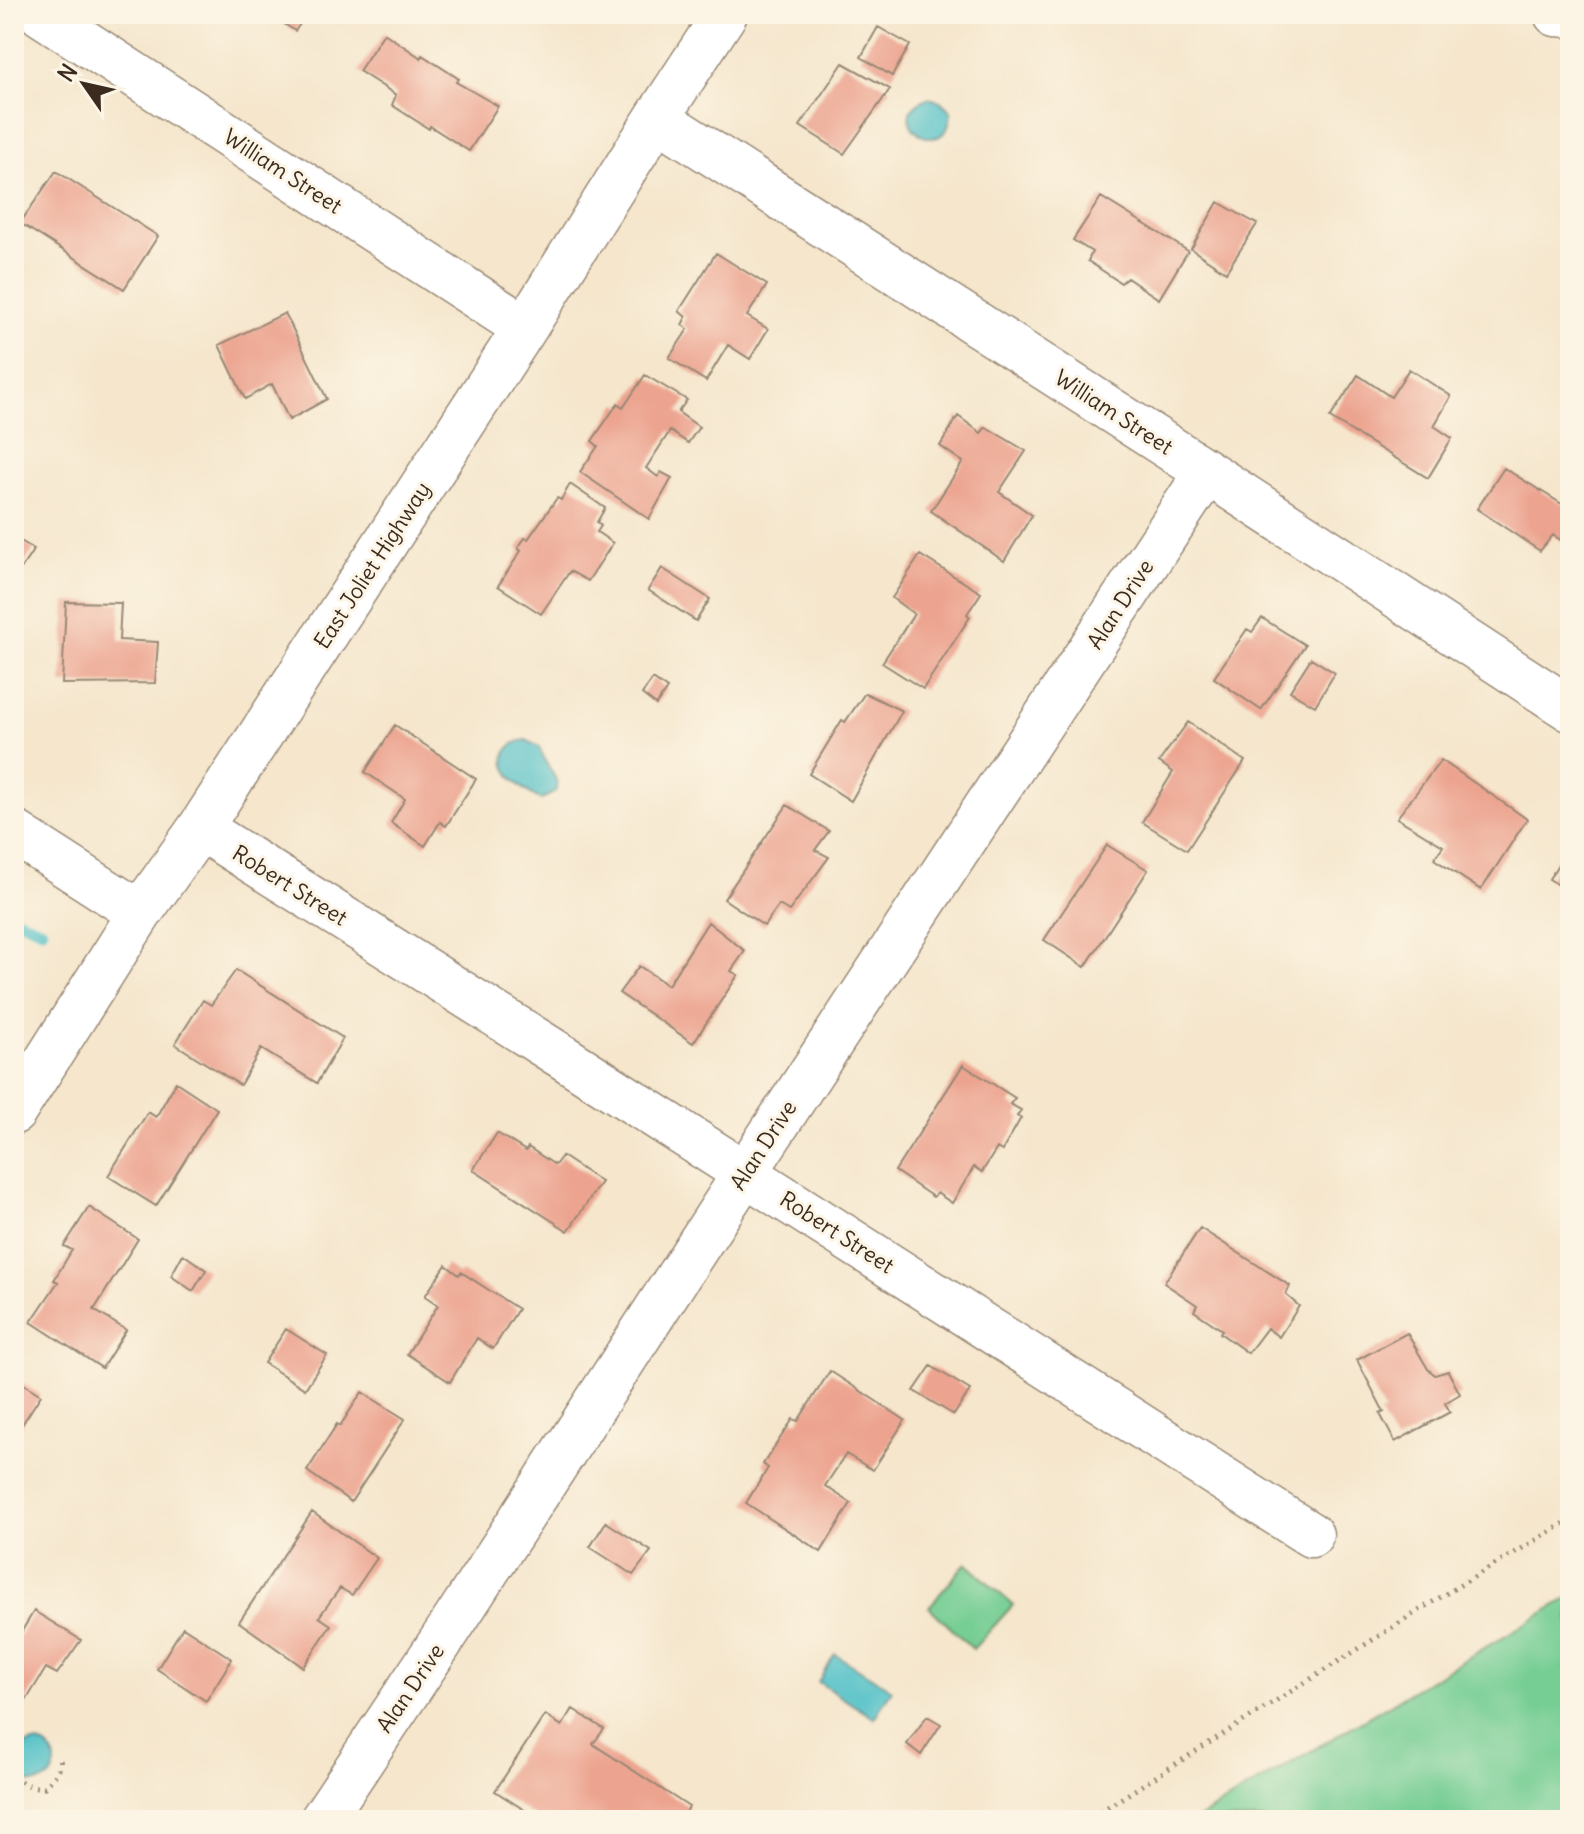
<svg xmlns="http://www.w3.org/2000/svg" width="1584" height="1834" font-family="Delius,sans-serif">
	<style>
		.green { fill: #76ce94; stroke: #587c59; stroke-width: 2 }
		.water { fill: #53c1c8; stroke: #477673; stroke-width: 2 }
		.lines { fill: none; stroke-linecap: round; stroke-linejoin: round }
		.stream { stroke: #53c1c8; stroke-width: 11 }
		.building { fill: #eca490 }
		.street-casing { stroke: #988875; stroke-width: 47 }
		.path { stroke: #988875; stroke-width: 5; stroke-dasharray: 2 6; stroke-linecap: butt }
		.street { stroke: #fff; stroke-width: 44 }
		.labels { text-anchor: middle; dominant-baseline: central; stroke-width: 6; stroke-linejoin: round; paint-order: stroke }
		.street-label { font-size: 22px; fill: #3b2a1e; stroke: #fcf5e5 }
	</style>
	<rect width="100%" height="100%" fill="#fcf5e5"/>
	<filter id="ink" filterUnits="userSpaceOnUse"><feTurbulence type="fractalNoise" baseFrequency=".0125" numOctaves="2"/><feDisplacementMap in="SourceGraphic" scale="16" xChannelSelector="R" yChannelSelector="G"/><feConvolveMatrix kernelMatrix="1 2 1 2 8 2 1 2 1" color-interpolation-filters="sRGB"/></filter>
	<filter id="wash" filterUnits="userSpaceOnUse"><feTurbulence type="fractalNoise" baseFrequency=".006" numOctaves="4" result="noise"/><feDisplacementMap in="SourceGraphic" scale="32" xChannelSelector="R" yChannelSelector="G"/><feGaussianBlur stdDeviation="1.8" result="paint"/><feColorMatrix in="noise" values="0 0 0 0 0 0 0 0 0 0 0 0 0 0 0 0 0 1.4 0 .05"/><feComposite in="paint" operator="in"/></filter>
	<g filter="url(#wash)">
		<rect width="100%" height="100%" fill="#f5e6cc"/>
		<path class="green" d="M966 1563 1013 1605 973 1649 929 1607Z
			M1570 1597V1820H1195Z"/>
		<path class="water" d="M928 98 940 101 951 111C949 169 876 118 928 98Z
			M526 740 539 747C541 751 542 755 544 759 553 777 571 790 540 799 524 791 494 769 508 749 513 743 518 741 526 740Z
			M835 1654 892 1690 874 1718 818 1682Z
			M15 1763a20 20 0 1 1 40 0a20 20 0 1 1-40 0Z"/>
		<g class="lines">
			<path class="stream" d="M14 918 42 930"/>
		</g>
		<g id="blocks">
			<path class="building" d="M269 14H307L295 31Z
				M878 27 910 45 892 76 861 57Z
				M384 33 421 58 422 55 459 79 456 82 498 106 469 151 430 126 429 129 392 105 396 95 359 71Z
				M843 63 890 89 844 154 800 126Z
				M56 171 158 236 124 289 20 223Z
				M1101 197 1188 251 1159 299 1127 278 1121 283 1088 261 1092 252 1073 240Z
				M1218 202 1257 224 1226 272 1191 249Z
				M716 253 767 285 747 316 768 329 750 359 728 345 706 381 669 358 688 329 682 325 686 317 679 311Z
				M285 313 327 399 289 420 272 384 245 399 219 345Z
				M1409 369 1451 396 1434 426 1452 438 1428 478 1330 418 1358 375 1391 397Z
				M645 375 687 400 678 412 699 427 688 443 670 431 646 468 658 477 661 472 672 478 649 519 580 472 598 446 592 441 618 403 623 408Z
				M958 416 981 433 986 427 1026 451 999 492 1032 515 1004 561 931 511 963 462 940 446Z
				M1504 468 1562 504 1570 494V546L1553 535 1540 551 1477 509Z
				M570 484 605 508 597 522 601 526 597 532 613 543 588 581 570 571 541 614 498 586 521 551 518 548 525 538 528 539 557 498 561 500Z
				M14 537 34 549 14 579Z
				M920 555 981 593 967 614 970 617 923 689 882 663 914 614 892 598Z
				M662 568 710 599 696 621 648 590Z
				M66 602 121 603 119 640 158 642 155 683 62 684Z
				M1262 618 1305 645 1261 710 1214 678 1247 629 1252 632Z
				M1311 658 1335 673 1315 706 1290 691Z
				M653 679 667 689 656 705 642 694Z
				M865 693 902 711 851 801 809 774 842 720 845 722Z
				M1188 722 1245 761 1187 850 1142 822 1173 772 1159 762Z
				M395 725 476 779 446 826 440 822 425 846 391 823 405 799 365 772Z
				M1441 760 1527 819 1481 890 1434 859 1443 846 1397 818Z
				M787 805 829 831 815 850 829 857 789 911 779 905 764 926 724 899Z
				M1107 845 1148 870 1085 967 1044 940Z
				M1570 845V892L1549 879Z
				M708 922 745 951 731 971 738 975 693 1043 619 993 639 966 668 985Z
				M236 970 343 1038 317 1083 261 1049 240 1085 175 1044 203 1000 211 1005Z
				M963 1065 1015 1098 1010 1104 1021 1110 1017 1116 1021 1118 1002 1151 997 1148 982 1172 974 1167 952 1203 937 1193 933 1197 895 1171Z
				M176 1082 217 1109 156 1206 108 1176 148 1112 156 1117Z
				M497 1133 526 1151 528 1147 555 1165 562 1156 601 1182 568 1231 473 1170Z
				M89 1207 138 1239 94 1310 126 1330 102 1368 31 1322 58 1282 54 1280 72 1250 64 1246Z
				M1200 1228 1290 1286 1286 1295 1299 1306 1279 1337 1267 1328 1248 1353 1220 1333 1222 1330 1194 1311 1197 1305 1164 1283Z
				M183 1254 206 1270 193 1291 171 1276Z
				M446 1265 459 1275 461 1272 518 1309 493 1349 477 1338 450 1382 407 1354 438 1305 425 1296Z
				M286 1329 327 1355 305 1389 264 1363Z
				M1407 1333 1428 1369 1435 1375 1448 1371 1460 1394 1445 1403 1450 1412 1395 1442 1380 1414 1384 1412 1357 1360Z
				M931 1366 970 1390 954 1415 914 1391Z
				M830 1371 905 1420 873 1470 846 1454 825 1486 851 1503 821 1552 746 1503 768 1468 763 1464 793 1419 798 1421Z
				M14 1378 41 1395 16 1434 14 1433Z
				M362 1392 405 1419 351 1502 307 1471 337 1424 340 1426Z
				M312 1512 377 1558 352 1595 340 1588 319 1617 331 1625 303 1667 239 1622Z
				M606 1522 651 1551 633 1575 590 1547Z
				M34 1611 81 1640 57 1674 46 1668 24 1704 14 1698V1644Z
				M183 1627 232 1659 206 1701 157 1669Z
				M573 1709 604 1729 593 1744 689 1807 681 1820H540L495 1791 545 1715 562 1726Z
				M927 1716 941 1724 921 1755 907 1744Z"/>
		</g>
	</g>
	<g filter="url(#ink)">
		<use href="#blocks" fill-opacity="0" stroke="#988875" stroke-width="2"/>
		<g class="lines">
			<g class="street-casing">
				<path id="street" d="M41 14 525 328
					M1556 14 1570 15
					M657 118 1207 472 1570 709
					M200 828 563 1057 1311 1535
					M14 832 140 913
					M14 1112 140 913 200 828 525 328 657 118 725 14
					M322 1820 450 1628 745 1173 1207 472"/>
			</g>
			<path class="path" d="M14 1776C24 1785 32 1788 45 1787 53 1779 62 1770 60 1758
				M1087 1820 1447 1593 1570 1520"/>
			<use href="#street" class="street"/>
		</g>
	</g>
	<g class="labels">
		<g class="street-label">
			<text transform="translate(283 171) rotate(33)">William Street</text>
			<text transform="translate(1114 412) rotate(33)">William Street</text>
			<text transform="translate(372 565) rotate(-57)">East Joliet Highway</text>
			<text transform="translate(1120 604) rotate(-57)">Alan Drive</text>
			<text transform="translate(290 885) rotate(32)">Robert Street</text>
			<text transform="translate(763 1145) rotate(-57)">Alan Drive</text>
			<text transform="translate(837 1232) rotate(33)">Robert Street</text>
			<text transform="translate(410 1688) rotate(-56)">Alan Drive</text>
		</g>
	</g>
	<rect width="1584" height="1834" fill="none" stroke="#fcf5e5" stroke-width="48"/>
	<g transform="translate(84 84) rotate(304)" stroke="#fcf5e5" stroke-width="6" paint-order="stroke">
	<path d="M0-6L14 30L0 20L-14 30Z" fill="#3b2a1e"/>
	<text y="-12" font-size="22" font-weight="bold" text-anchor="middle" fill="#3b2a1e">N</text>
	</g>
</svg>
